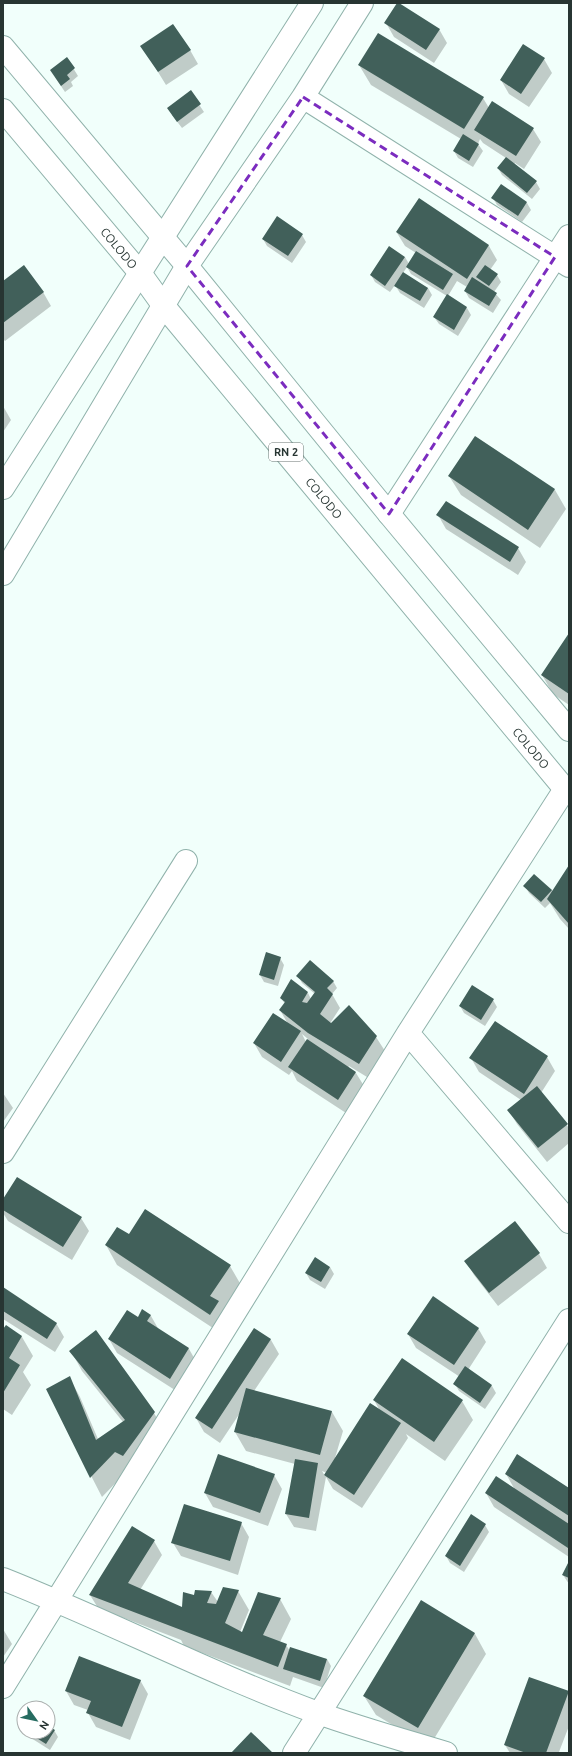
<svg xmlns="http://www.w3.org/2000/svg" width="572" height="1756" font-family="Ubuntu,sans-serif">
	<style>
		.shadow { fill: #0003; fill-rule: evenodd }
		.building { fill: #41605a }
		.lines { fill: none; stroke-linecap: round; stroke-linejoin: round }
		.street-casing { stroke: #90b2ab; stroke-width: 24 }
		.primary-casing { stroke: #90b2ab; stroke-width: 24 }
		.street { stroke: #fff; stroke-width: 22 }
		.primary { stroke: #fff; stroke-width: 22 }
		.marked { fill: none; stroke: #7b2cbf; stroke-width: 3; stroke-dasharray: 8 5; stroke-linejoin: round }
		.labels { text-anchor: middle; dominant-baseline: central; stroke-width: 4; stroke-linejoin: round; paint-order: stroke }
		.shield { fill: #fff; stroke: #687270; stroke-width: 1 }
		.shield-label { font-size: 11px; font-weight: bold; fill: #273532 }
		.street-label { font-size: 12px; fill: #273532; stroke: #fff }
	</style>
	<rect width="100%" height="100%" fill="#f1fffb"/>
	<path class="shadow" d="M386 23 439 29 447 43 434 63 394 37Z
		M142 46 190 50 198 64 166 85Z
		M67 58 78 76 71 82 73 86 65 92 55 77Z
		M544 59 552 73 529 107 509 94 501 80Z
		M359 65 483 98 489 108 533 129 541 142 524 169 515 163 514 165 536 182 540 189 532 199 502 175 498 168 506 158 483 143 480 139 478 144 483 151 473 167 458 158 454 151 461 139 371 85Z
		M190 91 204 112 182 128 172 115Z
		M493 198 527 203 531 210 522 222 497 205Z
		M419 200 489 246 497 260 490 270 497 275 501 282 494 292 501 300 493 313 469 298 465 291 467 287 457 281 448 296 467 308 471 315 458 336 439 324 434 317 447 296 411 274 407 267 403 273 428 288 432 295 424 308 400 293 395 285 390 292 375 282 371 275 405 257 409 264 416 253 405 246 397 233Z
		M302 235 306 242 292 263 267 246 263 239Z
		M3 282 43 292 51 306 5 341 3 339Z
		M3 406 11 420 3 432Z
		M476 437 555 490 566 509 540 548 461 495 449 476Z
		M446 502 518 548 526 562 518 575 446 529 438 515Z
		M569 635V705L553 694 542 675Z
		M569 867V929L560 919 550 903 545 908 529 893 525 886 552 890 553 892Z
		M280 958 284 965 278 986 264 982 260 975Z
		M298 976 333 981 337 988 332 994 340 1008 329 1025 376 1037 385 1051 367 1077 349 1066 348 1068 356 1073 364 1086 346 1113 297 1081 292 1071 289 1075 262 1057 254 1043 288 1024 280 1010 285 1004 281 998 308 993 311 999 315 994 302 983ZM302 1034 308 1039 306 1042Z
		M493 1000 497 1007 485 1026 464 1013 460 1006Z
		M547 1057 555 1071 541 1093 569 1128V1143L547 1162 517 1124 509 1111 521 1100 479 1072 471 1058Z
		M3 1093 13 1108 3 1122Z
		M3 1201 81 1218 89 1231 72 1260 8 1221 3 1213Z
		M515 1223 539 1254 547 1268 498 1306 474 1275 466 1261Z
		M106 1245 230 1266 241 1285 222 1334 117 1265Z
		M330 1267 334 1274 325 1289 310 1280 306 1273Z
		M3 1289 56 1323 64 1337 55 1352 3 1319Z
		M143 1311 151 1316 159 1330 189 1349 197 1363 178 1392 117 1353 109 1339 138 1318Z
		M6 1326 22 1337 33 1356 23 1372 31 1385 12 1415 3 1409V1331Z
		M478 1328 486 1342 468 1370 492 1386 496 1393 485 1409 459 1391 455 1384 460 1377 416 1348 408 1334Z
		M255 1329 271 1340 279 1354 254 1391 332 1412 343 1431 335 1458 380 1411 374 1400 462 1401 473 1420 445 1461 406 1434 408 1438 362 1508 333 1489 326 1477 316 1531 294 1527 286 1514 295 1464 246 1451 235 1432 240 1413 220 1443 204 1432 196 1418ZM322 1471 327 1473 325 1476Z
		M71 1351 154 1413 165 1432 102 1497 47 1390 69 1377 80 1397 98 1439 123 1422 82 1371Z
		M506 1474 569 1489V1557L494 1507 486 1493 515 1490Z
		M274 1475 282 1489 268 1526 213 1507 205 1493Z
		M241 1523 249 1537 238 1575 181 1556 173 1543Z
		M485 1525 489 1532 464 1572 450 1563 446 1556Z
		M154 1541 162 1555 140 1590 182 1608 194 1596 211 1592 218 1602 238 1591 249 1610 240 1632 243 1633 280 1599 291 1619 280 1642 286 1645 290 1651 327 1659 331 1666 324 1688 293 1677 290 1686 184 1646 181 1640 98 1608 90 1595Z
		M569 1563V1584L563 1575Z
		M421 1602 475 1634 486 1654 429 1747 376 1715 364 1696Z
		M3 1629 12 1644 3 1657Z
		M140 1680 148 1694 130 1740 96 1727 88 1713V1710L74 1705 66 1691Z
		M568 1692 569 1726 559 1752 561 1753H510L505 1745Z
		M24 1718V1732H48V1727L54 1730 58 1737 50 1750 23 1733 19 1726Z"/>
	<path class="building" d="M397 3H399L440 29 426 50 384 23Z
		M173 24 191 50 158 72 140 46Z
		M378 33 484 97 464 129 358 65Z
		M523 44 545 58 521 94 500 80Z
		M67 57 75 68 67 75 70 79 61 86 50 70Z
		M191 90 201 104 177 122 167 108Z
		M492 101 534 128 516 156 474 130Z
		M463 134 479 144 469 161 453 151Z
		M506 157 537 181 527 193 497 168Z
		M501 184 527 202 518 216 491 198Z
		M419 198 489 245 467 279 396 232Z
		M277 216 303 234 288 256 262 239Z
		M389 246 405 257 385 286 370 275Z
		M416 251 453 274 443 290 406 267Z
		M24 265 44 292 3 323V281Z
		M485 265 498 274 489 286 476 277Z
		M403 272 428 288 420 301 394 286Z
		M472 277 497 293 489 306 464 291Z
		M447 294 467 307 454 330 433 317Z
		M475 436 555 489 528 530 448 476Z
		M446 501 519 547 510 562 436 515Z
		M569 633V694L541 675Z
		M569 865V924L547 899Z
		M534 874 552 890 541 902 523 886Z
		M266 952 281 957 274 980 259 975Z
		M310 960 334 981 327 988 333 994 320 1014 331 1023 349 1005 377 1036 359 1064 308 1033 279 1010 285 1002 280 998 291 979 308 992 302 1002 307 1003 315 992 296 976Z
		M472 985 494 999 481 1020 459 1006Z
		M273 1013 301 1031 281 1062 253 1043Z
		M495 1021 548 1056 524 1094 469 1058Z
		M307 1039 356 1072 338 1100 288 1067Z
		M537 1086 568 1124 538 1148 507 1110Z
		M17 1177 82 1217 63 1247 3 1210V1199Z
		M145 1209 231 1265 210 1296 219 1301 210 1315 105 1245 117 1227 129 1234Z
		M515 1221 540 1253 489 1293 464 1261Z
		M315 1257 330 1267 321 1282 305 1273Z
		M3 1287 57 1323 47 1339 3 1311Z
		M433 1296 479 1328 454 1365 407 1334Z
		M142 1309 151 1315 147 1321 189 1348 170 1379 108 1339 127 1310 138 1317Z
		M6 1325 22 1336 9 1358 20 1365 3 1393V1329Z
		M254 1328 271 1339 212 1429 195 1418Z
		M96 1330 155 1412 123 1456 115 1452 90 1478 46 1389 70 1376 96 1440 125 1420 69 1351Z
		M402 1358 463 1400 434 1442 373 1400Z
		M465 1366 492 1385 480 1403 453 1384Z
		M246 1388 332 1411 320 1455 234 1432Z
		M370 1403 401 1423 354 1495 324 1475Z
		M218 1454 275 1474 260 1513 204 1493Z
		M517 1454 569 1488V1516L505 1474Z
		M295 1459 318 1463 309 1518 285 1514Z
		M496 1476 569 1524 568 1548 485 1493Z
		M184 1504 242 1522 230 1561 171 1543Z
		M471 1514 486 1524 460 1566 445 1556Z
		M132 1526 155 1540 128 1583 182 1607 183 1592 194 1595 195 1590 212 1591 207 1603 216 1604 223 1587 239 1590 225 1623 242 1632 258 1592 281 1598 263 1635 287 1644 278 1667 89 1595Z
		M569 1561V1578L562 1575Z
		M421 1600 475 1633 418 1728 363 1696Z
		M290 1647 327 1659 320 1681 283 1669Z
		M79 1656 141 1680 122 1727 86 1713 91 1701 65 1691Z
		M529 1677 569 1691 546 1753H526L504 1745Z
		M24 1716V1730L18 1726Z
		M48 1726 55 1730 46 1744 27 1732H48Z
		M251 1732 273 1753H231Z"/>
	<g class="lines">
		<g class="street-casing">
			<path id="street" d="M303 97 569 266
				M3 488 312 3
				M389 514 569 236
				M3 574 187 266 303 97 362 3
				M408 1033 569 1222
				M3 1152 186 861
				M3 1579C109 1621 211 1674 318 1713 360 1728 403 1740 446 1753
				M3 1687 408 1033 565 789
				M294 1753 569 1320"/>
		</g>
		<g class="primary-casing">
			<path id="primary" d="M3 47 187 266 389 514 569 730
				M3 110 140 273 163 305 569 794"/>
		</g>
		<use href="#street" class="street"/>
		<use href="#primary" class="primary"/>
	</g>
	<path class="marked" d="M303 97 555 257 389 514 187 266Z"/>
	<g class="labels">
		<rect class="shield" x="269" y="443" width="34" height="18" rx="3"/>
		<g class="shield-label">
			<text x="286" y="452">RN 2</text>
		</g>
		<g class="street-label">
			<text transform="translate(119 248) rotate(50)">COLODO</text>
			<text transform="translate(324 498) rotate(50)">COLODO</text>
			<text transform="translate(531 748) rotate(50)">COLODO</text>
		</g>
	</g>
	<rect width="572" height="1756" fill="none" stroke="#273532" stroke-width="8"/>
	<g transform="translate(36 1720) rotate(123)"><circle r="19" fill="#ffffff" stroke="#a9aead"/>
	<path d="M0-3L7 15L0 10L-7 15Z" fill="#266c61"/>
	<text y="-6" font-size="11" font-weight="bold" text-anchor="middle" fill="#273532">N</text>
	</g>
</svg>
